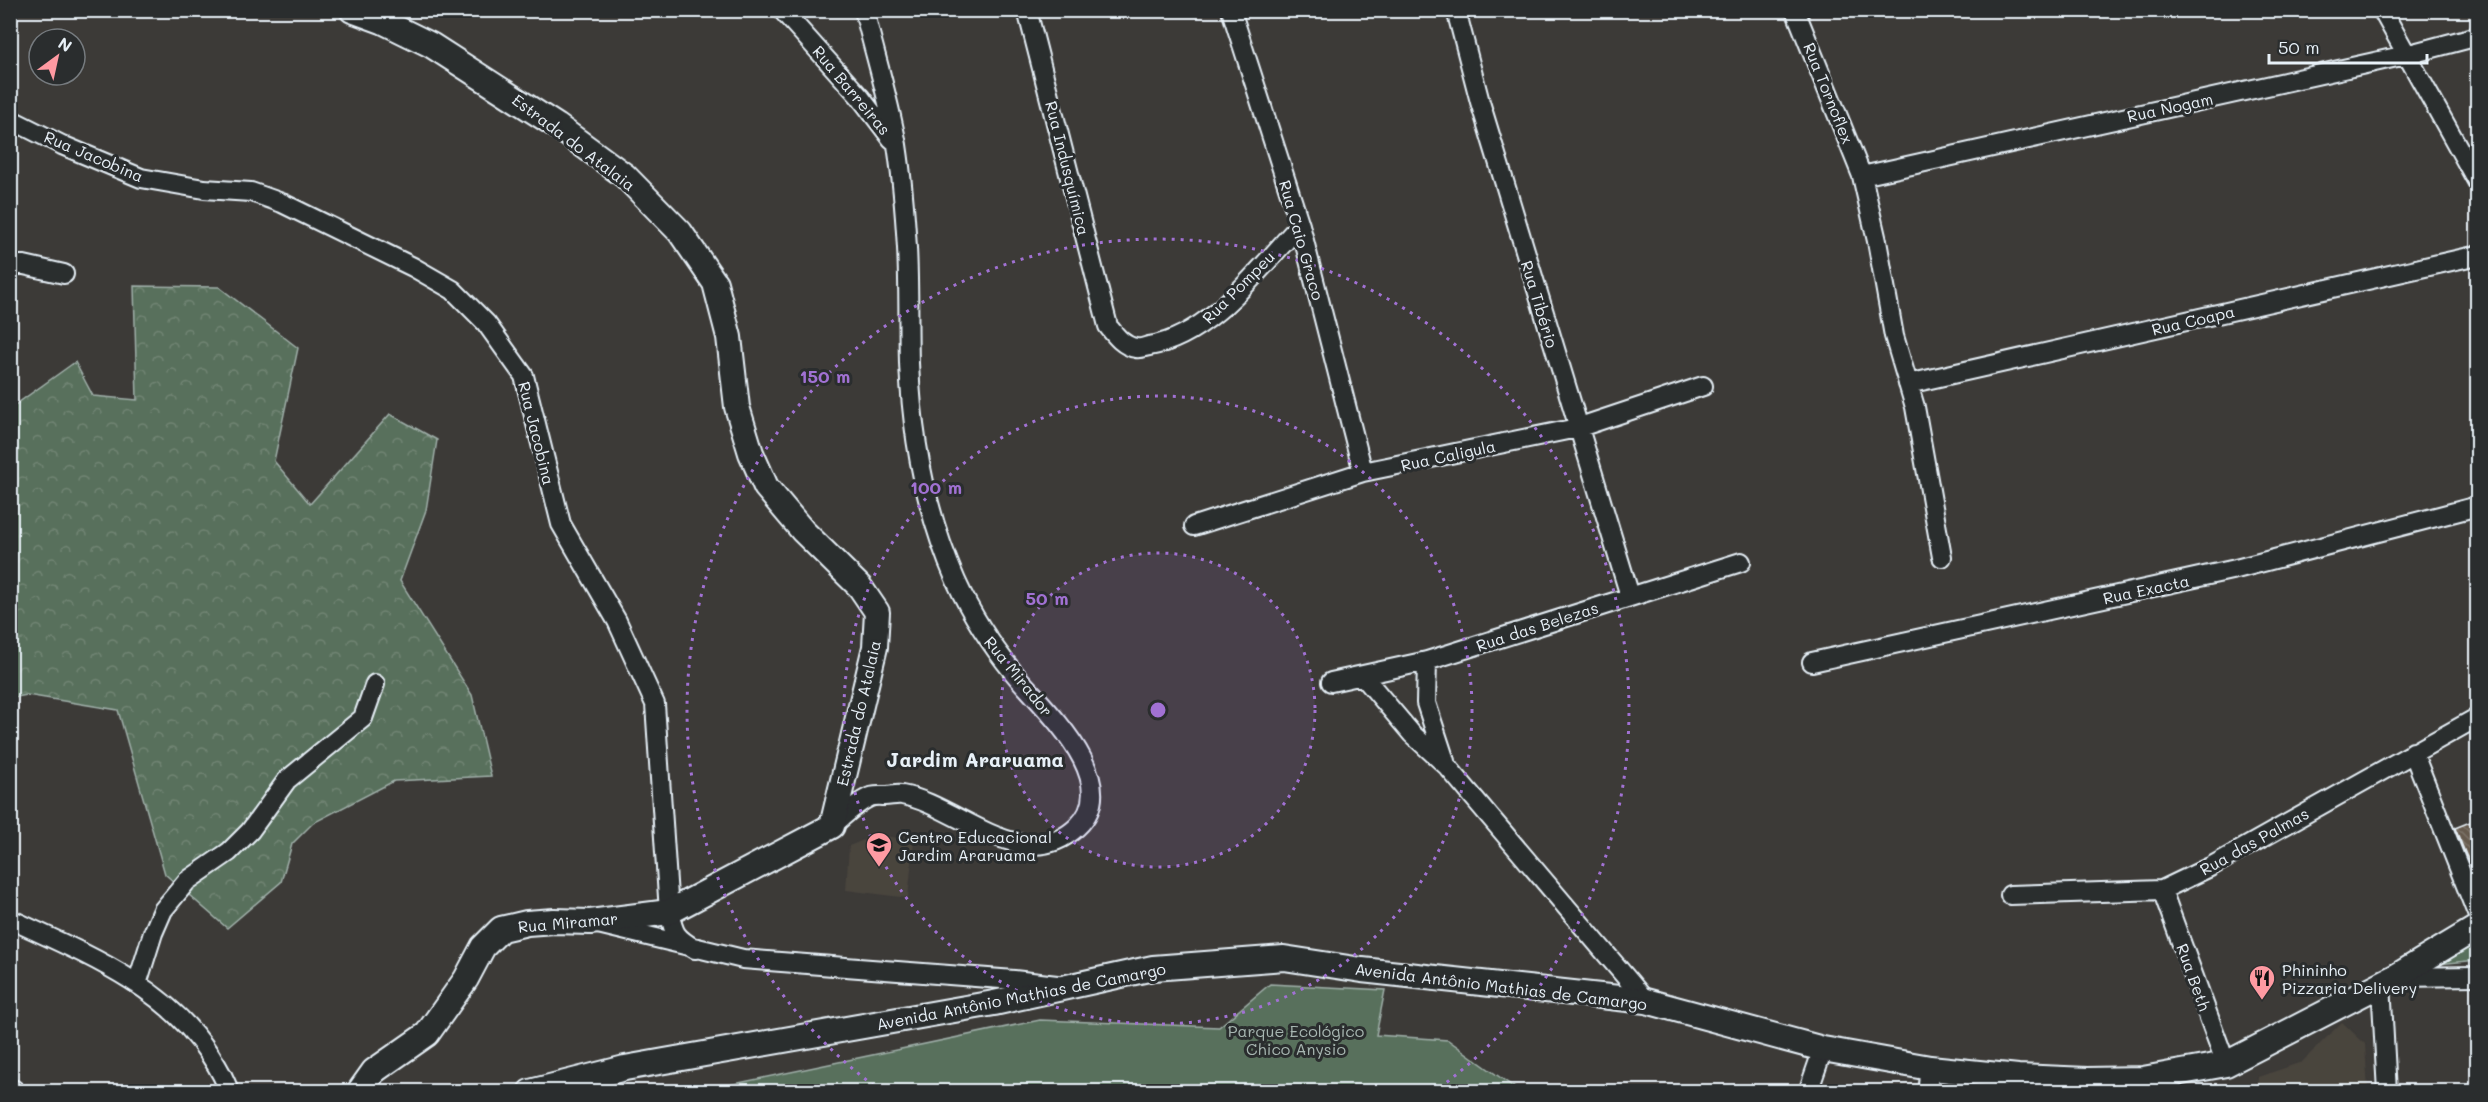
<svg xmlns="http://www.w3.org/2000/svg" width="2488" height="1102" font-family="Mali,sans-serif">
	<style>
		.built { fill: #49443e }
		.forest { fill: url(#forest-crowns); stroke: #a0b0aa; stroke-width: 1.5 }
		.green { fill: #59705c; stroke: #a0b0aa; stroke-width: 1.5 }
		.building { fill: url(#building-back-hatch); stroke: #e8f1f8; stroke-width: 1.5 }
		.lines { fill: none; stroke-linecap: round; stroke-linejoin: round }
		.minor-casing { stroke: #e8f1f8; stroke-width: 22 }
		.tertiary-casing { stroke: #e8f1f8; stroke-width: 28 }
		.minor { stroke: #2a2d2e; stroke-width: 18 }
		.tertiary { stroke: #2a2d2e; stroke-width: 24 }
		.ring { fill: none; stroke: #a171d3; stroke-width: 3; stroke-dasharray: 3 6 }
		.labels { text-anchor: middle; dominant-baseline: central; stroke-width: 6; stroke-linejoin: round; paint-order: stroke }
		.street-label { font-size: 16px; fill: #e8f1f8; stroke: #2a2d2e }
		.poi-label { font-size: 16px; fill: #e8f1f8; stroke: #2a2d2e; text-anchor: start }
		.park-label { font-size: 16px; fill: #a8b7b2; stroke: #2a2d2e }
		.quarter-label { font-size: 20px; font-weight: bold; fill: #e8f1f8; stroke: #2a2d2e }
		.centre { fill: #a171d3; stroke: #2a2d2e; stroke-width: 3 }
		.ring-label { font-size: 18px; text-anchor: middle; font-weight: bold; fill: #a171d3; stroke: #2a2d2e; stroke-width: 6; stroke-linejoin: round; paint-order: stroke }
	</style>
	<defs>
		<pattern id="forest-crowns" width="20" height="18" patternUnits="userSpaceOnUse" patternTransform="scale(1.5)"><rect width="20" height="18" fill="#59705c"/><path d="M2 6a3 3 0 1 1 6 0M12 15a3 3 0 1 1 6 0" fill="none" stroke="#718574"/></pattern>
		<pattern id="building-back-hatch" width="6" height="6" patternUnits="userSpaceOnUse" patternTransform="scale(1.5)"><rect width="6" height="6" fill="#665a4d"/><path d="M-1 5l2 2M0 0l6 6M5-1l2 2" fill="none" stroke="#7c7267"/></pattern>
	</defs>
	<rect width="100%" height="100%" fill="#3c3a37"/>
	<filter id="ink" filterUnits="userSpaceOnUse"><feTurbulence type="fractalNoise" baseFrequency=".0167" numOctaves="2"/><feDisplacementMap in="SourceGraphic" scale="12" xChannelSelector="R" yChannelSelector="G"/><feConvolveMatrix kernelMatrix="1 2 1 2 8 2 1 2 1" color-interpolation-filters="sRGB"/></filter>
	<g filter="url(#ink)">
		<path class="built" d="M876 835 914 840 908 898 846 890 849 846Z
			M2342 1022 2365 1044 2368 1091H2257L2258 1077 2302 1062Z"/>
		<path class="forest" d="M134 286 219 287 298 348 274 461 310 504 390 414 437 440 426 510 400 581 472 695 491 776 394 781 313 823 292 844 281 882 227 928 165 874 118 710 27 695 11 698V408L75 362 93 396 137 400Z"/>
		<path class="green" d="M2477 943V960L2438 964Z
			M1270 984 1385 990 1376 1035 1448 1040 1519 1091H700L1040 1020 1219 1027Z"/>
		<path class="building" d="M2470 822 2478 841V884L2455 828Z"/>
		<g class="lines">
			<g class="minor-casing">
				<path id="minor" d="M782 10 860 97 892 139
					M1027 10 1108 326C1115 335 1123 346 1136 348 1140 349 1145 347 1149 346 1210 337 1260 267 1300 225
					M1231 10 1300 225 1363 472
					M1456 10 1480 102 1630 596
					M1795 10 1862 176 1877 241 1894 336 1915 407 1942 557
					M2382 10 2478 183
					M10 119 62 145 141 178 204 189 251 192 282 203 413 267 453 290 486 323 524 376 561 524 617 621 655 704 669 912C674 934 675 937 695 949
					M1862 176 2406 55 2478 36
					M10 265H24L64 274
					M1908 384 2478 255
					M1194 526 1363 472 1577 428 1703 386
					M1427 661 1426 703 1445 761
					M1812 662 2236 569 2478 506
					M1363 676 1412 734 1447 766 1646 1001
					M1331 682 1427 661 1741 562
					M2413 752 2478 916
					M832 826C843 817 855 804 868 798 873 795 879 796 885 796 890 796 897 794 902 795 956 804 1023 878 1077 827 1126 781 1042 707 1014 673 991 645 971 614 956 581 926 513 912 437 909 363 908 324 909 286 907 248 905 214 902 178 897 145 889 100 875 55 864 10
					M2162 890 2226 1064
					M2010 895 2162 890 2210 867 2478 717
					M10 919C83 953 165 985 210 1055 218 1067 225 1078 229 1092
					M598 924 743 959 1014 980 1057 985
					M2395 977 2478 976
					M2381 983 2387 1092
					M137 984 153 933 163 910 187 881 229 852 250 831 287 780 363 718 375 684
					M1808 1092 1823 1049
					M1927 1092 1930 1068"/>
			</g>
			<g class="tertiary-casing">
				<path id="tertiary" d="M352 10 382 21 431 45 557 126 625 176 680 232 715 283 729 337 737 407 751 453 766 487 803 531 860 587 877 612 875 647 832 826 669 912 590 922 554 921 527 923 501 929 483 947 466 979 427 1034 374 1071 359 1092
					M10 1091 12 1092
					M530 1092 625 1068 994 1003 1153 968 1284 958 1362 970 1646 1001 1823 1049 1930 1068 2018 1077 2087 1080 2143 1079 2226 1064 2395 977 2478 927"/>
			</g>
			<use href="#minor" class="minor"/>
			<use href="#tertiary" class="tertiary"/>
		</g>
	</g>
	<circle cx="1158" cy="710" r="157" fill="#a171d3" fill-opacity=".12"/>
	<g class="ring">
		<circle cx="1158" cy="710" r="157"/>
		<circle cx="1158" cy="710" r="314"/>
		<path d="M881 1091A471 471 0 1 1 1435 1091"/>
	</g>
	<defs>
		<g id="school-pin" transform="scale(1.35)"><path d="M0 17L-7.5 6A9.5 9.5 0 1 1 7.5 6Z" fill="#ff9aa2" stroke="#2a2d2e"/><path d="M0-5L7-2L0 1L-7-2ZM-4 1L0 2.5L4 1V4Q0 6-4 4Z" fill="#111"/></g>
		<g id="restaurant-pin" transform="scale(1.35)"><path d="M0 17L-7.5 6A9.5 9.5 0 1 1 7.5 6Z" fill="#ff9aa2" stroke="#2a2d2e"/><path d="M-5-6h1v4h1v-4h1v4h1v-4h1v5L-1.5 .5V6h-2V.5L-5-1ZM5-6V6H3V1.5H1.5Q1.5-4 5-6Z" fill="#111"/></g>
	</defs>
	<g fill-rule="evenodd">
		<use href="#school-pin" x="879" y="845"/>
		<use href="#restaurant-pin" x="2262" y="978"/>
	</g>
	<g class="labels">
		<g class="street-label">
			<text transform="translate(852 90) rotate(50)">Rua Barreiras</text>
			<text transform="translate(1829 93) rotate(68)">Rua Tornoflex</text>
			<text transform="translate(2170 107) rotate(-12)">Rua Nogam</text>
			<text transform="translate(574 142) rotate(37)">Estrada do Atalaia</text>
			<text transform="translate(94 156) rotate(23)">Rua Jacobina</text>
			<text transform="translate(1068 168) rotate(76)">Rua Indusquímica</text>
			<text transform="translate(1302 240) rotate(74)">Rua Caio Graco</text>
			<text transform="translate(1238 287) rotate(-45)">Rua Pompeu</text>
			<text transform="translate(1540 304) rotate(73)">Rua Tibério</text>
			<text transform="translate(2193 320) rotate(-13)">Rua Coapa</text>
			<text transform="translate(537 433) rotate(76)">Rua Jacobina</text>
			<text transform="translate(1448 455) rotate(-12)">Rua Caligula</text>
			<text transform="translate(2146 589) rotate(-12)">Rua Exacta</text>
			<text transform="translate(1537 626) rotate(-18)">Rua das Belezas</text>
			<text transform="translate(1019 676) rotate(51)">Rua Mirador</text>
			<text transform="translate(858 713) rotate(-77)">Estrada do Atalaia</text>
			<text transform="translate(2254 841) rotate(-29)">Rua das Palmas</text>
			<text transform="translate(568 922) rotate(-5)">Rua Miramar</text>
			<text transform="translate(2194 977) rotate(70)">Rua Beth</text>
			<text transform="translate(1501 986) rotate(7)">Avenida Antônio Mathias de Camargo</text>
			<text transform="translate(1021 996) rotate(-11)">Avenida Antônio Mathias de Camargo</text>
		</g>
		<g class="poi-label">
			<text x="898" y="836">Centro Educacional<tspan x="898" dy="18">Jardim Araruama</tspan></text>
			<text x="2282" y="969">Phininho<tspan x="2282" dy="18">Pizzaria Delivery</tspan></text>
		</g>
		<g class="park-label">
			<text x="1296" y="1030">Parque Ecológico<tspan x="1296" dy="18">Chico Anysio</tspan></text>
		</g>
		<g class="quarter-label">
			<text x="975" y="759">Jardim Araruama</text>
		</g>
	</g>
	<circle cx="1158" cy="710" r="9" class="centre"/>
	<g class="ring-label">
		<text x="825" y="383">150 m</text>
		<text x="936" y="494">100 m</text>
		<text x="1047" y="605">50 m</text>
	</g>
	<rect width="2488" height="1102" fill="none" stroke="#2a2d2e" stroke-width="36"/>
	<rect x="18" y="18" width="2452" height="1066" fill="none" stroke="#e8f1f8" stroke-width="2" filter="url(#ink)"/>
	<g transform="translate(57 57) rotate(33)"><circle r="28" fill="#2a2d2e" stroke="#767b7f" stroke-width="1.5"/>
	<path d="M0-4.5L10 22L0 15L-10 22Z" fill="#ff9aa2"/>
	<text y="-9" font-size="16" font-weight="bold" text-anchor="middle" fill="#e8f1f8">N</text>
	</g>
	<path d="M2269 54v9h158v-9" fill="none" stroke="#e8f1f8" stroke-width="3"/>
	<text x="2278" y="54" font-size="18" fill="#e8f1f8" stroke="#2a2d2e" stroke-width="4.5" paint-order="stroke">50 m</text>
</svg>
